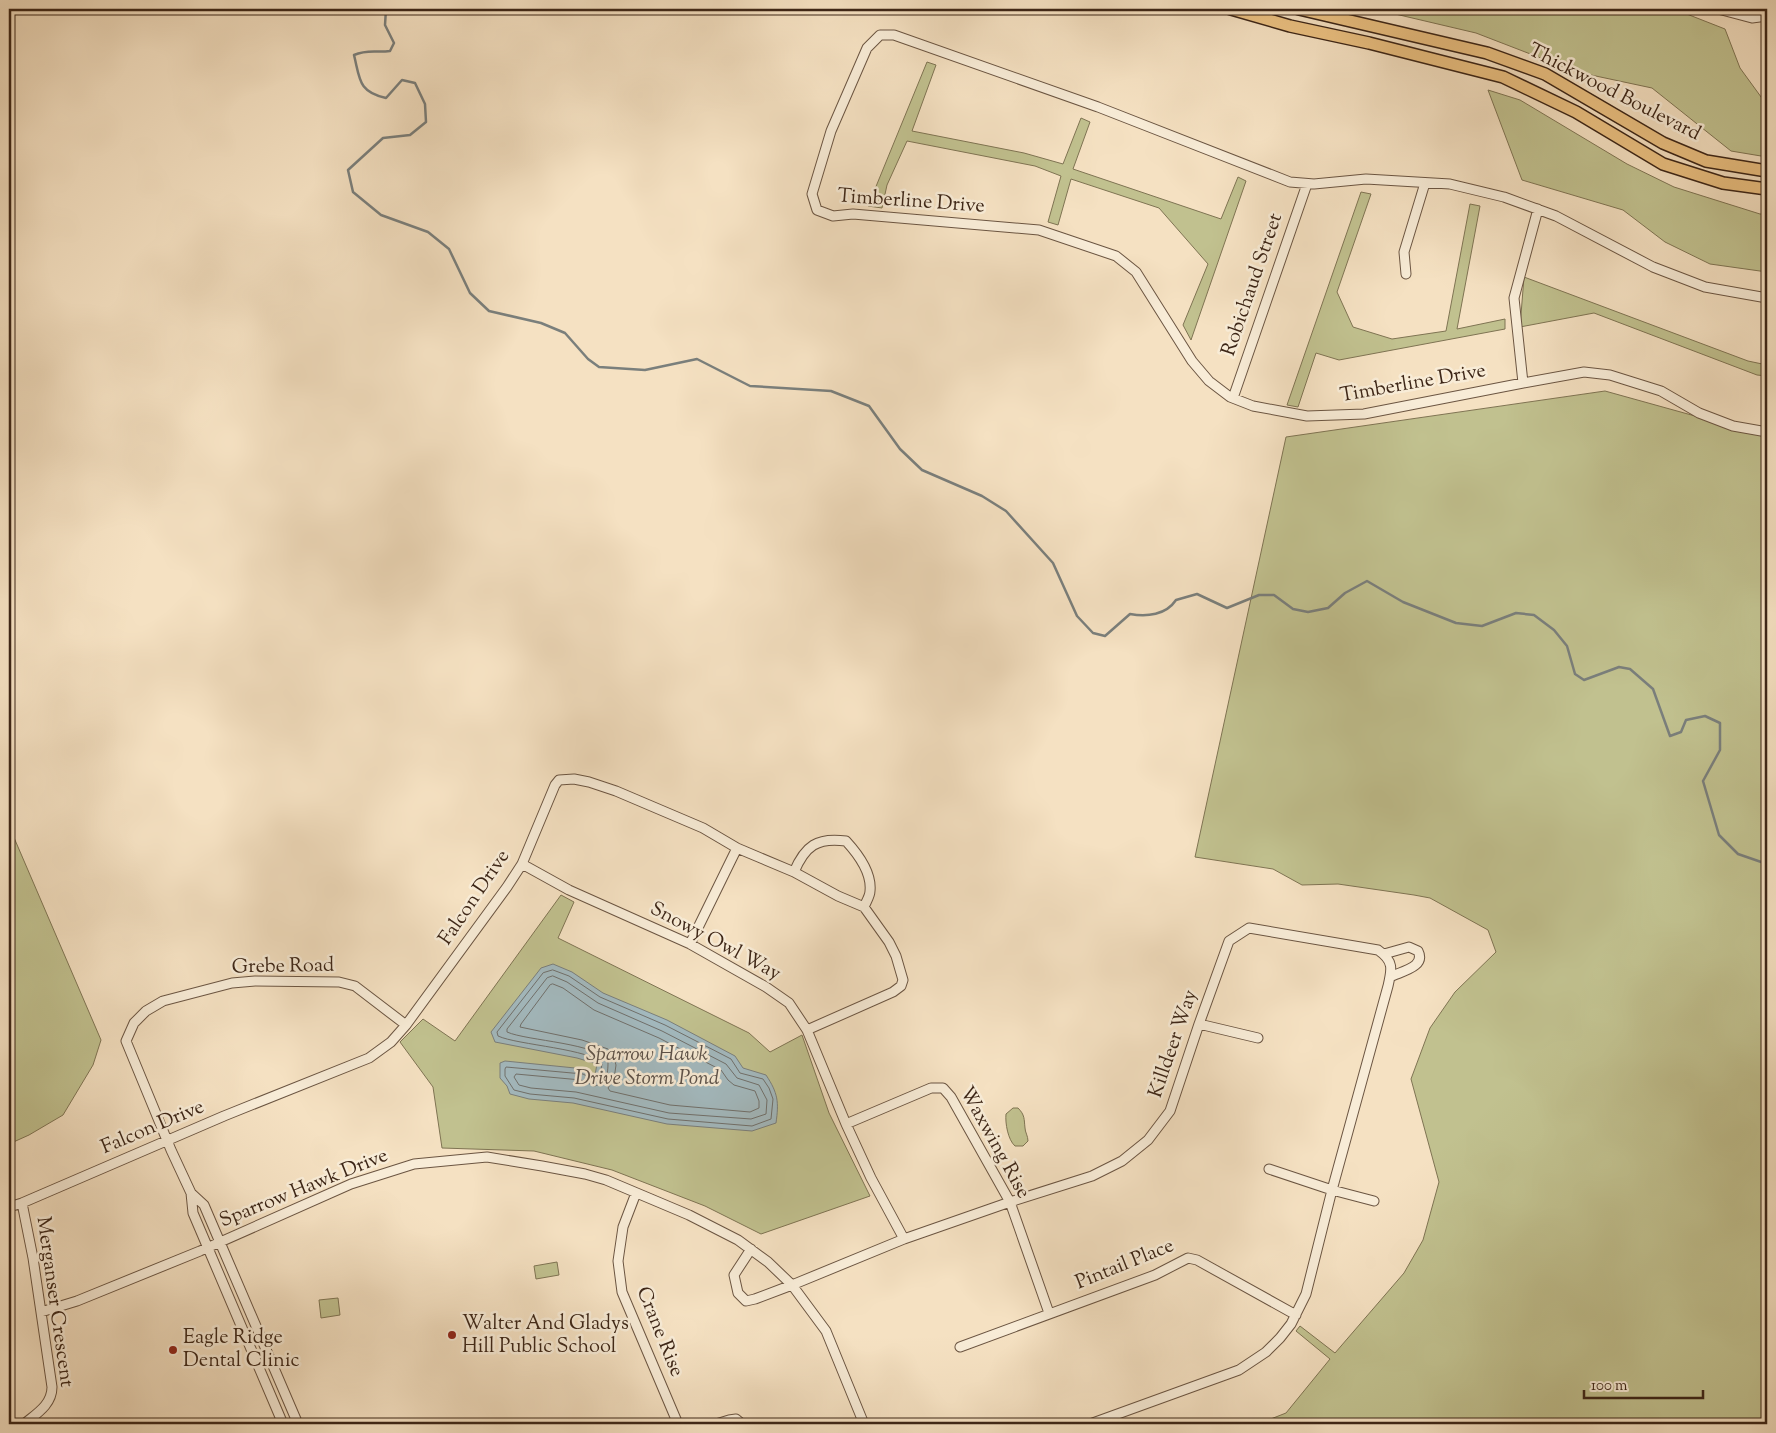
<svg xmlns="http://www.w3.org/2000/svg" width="1776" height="1433" font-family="'Sorts Mill Goudy',serif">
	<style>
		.green { fill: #c1c18f; stroke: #7f7453 }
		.water { fill: #a3bac0; stroke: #7a7f7c }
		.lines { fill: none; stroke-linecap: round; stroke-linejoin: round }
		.shore { stroke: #70706c; stroke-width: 1 }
		.stream { stroke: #7a7f7c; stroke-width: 2.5 }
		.minor-casing { stroke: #6b5542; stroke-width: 11 }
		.major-casing { stroke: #3d2617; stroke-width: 14 }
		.minor { stroke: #f8ecd7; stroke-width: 9 }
		.major { stroke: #eac081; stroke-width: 11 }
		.poi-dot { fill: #8f2418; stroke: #f8ecd7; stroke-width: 2 }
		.labels { text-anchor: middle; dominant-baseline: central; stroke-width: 5; stroke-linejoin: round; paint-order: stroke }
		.street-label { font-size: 20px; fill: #3d2617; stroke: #f8ecd7 }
		.poi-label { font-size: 20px; fill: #3d2617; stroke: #f8ecd7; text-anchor: start }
		.water-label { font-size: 21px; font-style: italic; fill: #5c524a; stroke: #f8ecd7 }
	</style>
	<rect width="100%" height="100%" fill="#f5e1c2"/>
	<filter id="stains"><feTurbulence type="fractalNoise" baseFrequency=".004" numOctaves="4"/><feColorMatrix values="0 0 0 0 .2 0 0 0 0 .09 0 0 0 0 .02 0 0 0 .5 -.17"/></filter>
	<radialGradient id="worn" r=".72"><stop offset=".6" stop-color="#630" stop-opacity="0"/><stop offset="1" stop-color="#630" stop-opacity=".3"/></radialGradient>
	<path class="green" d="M1374 9H1674L1725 29 1740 68 1764 101 1767 102V157L1731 151 1652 88 1577 72 1476 33Z
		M927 62 936 65 912 131 1024 153 1063 164 1081 118 1090 122 1073 169 1221 219 1238 177 1246 181 1191 340 1183 325 1208 264 1159 208 1071 179 1058 225 1048 222 1061 176 1035 166 907 141 887 185 882 208 868 206Z
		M1488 90 1520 100 1627 164 1674 187 1760 214H1767V272L1710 264 1665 242 1623 210 1522 180Z
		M1361 192 1371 194 1337 292 1353 327 1392 339 1446 331 1470 204 1480 206 1457 329 1505 319V329L1339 360 1316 353 1298 407 1287 405Z
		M1524 277 1748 361 1767 365V376L1757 375 1594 313 1520 327Z
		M1605 391 1767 436V1424H1258L1286 1413 1330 1359 1296 1331 1300 1326 1335 1353 1404 1273 1423 1240 1439 1182 1411 1079 1430 1028 1455 992 1496 952 1488 930 1430 898 1414 895 1338 884 1302 885 1273 869 1195 857 1286 437Z
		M9 826 101 1040 93 1065 63 1115 29 1135 9 1144Z
		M561 895 574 902 558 938 749 1033 770 1052 802 1035 829 1113 870 1196 761 1234 705 1206 612 1170 534 1151 442 1148 433 1087 400 1042 423 1019 455 1041Z
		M1013 1108H1018C1025 1115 1024 1119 1025 1128 1025 1132 1028 1136 1028 1141L1023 1146H1015C1008 1140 1005 1123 1006 1114Z
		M557 1262 559 1275 536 1279 534 1266Z
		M338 1298 340 1315 321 1318 319 1300Z"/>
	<path class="water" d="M553 964 572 972 603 993 667 1020 735 1056 743 1068 766 1075C778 1093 779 1102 776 1123L752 1131 667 1124 573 1103 529 1099 510 1094 507 1086 500 1078V1063L505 1061 585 1069 595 1075 597 1064 577 1058 495 1042 491 1032 541 968Z"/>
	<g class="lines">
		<path class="shore" d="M553 970 569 976 600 997 665 1025 731 1059 740 1073 763 1079 769 1088 773 1099 771 1119 752 1126 668 1119 574 1098 530 1094 514 1090 505 1076V1069L506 1067 583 1074 594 1080 598 1079 600 1075 602 1064C593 1049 517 1045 498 1036L497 1032 543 973Z
			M553 976 567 982 598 1003 662 1031 726 1064 737 1078 759 1085 767 1100 766 1114 751 1119 669 1113 576 1092 531 1088 519 1085 514 1077 516 1074 581 1080 594 1086C607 1084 608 1073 608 1062 600 1043 527 1041 507 1032V1029L547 978Z
			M553 984 563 988 594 1010 659 1038 721 1070 728 1080 734 1085 755 1091 759 1101V1108L750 1112 670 1105 610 1091 608 1088 614 1079 616 1065 613 1055 608 1049 582 1040 520 1027 521 1024 550 985Z"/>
		<path class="stream" d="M386 9 385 25 394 43 390 51C376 53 368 49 354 55 360 79 358 92 386 98L402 80 415 83 425 104 426 122 410 135 383 138 348 170 353 192 381 215 428 232 449 249 470 293 489 311 541 323 565 333 588 359 599 367 645 370 697 359 750 386 831 391 869 406 900 449 922 470 982 496 1006 511 1053 563 1077 616 1093 633 1105 636 1130 614C1147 617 1166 615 1176 600L1197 594 1227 608 1259 595H1274L1293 609 1308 612 1328 608 1345 593 1367 581 1403 602 1456 623 1482 626 1516 613 1534 615 1554 630 1567 646 1575 674 1584 680 1619 667 1630 669 1653 689 1670 736 1681 732 1686 720 1705 716 1720 723V750L1703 781 1719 835 1738 854 1767 864"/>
		<g class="minor-casing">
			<path id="minor" d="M1718 9 1752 18 1767 16
				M1406 274 1404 252 1425 183
				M1767 298 1705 287 1653 267 1556 216 1504 197 1450 184 1366 179 1314 184 1290 182 1098 107 894 35H880L867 48 831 131 812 194 817 210 833 216 853 214 1039 230 1116 256 1136 272 1192 361 1209 381 1230 397 1253 406 1307 416 1364 414 1523 383 1584 372 1610 375 1661 391 1699 413 1733 426 1767 432
				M1523 383 1514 298 1538 209
				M1233 398 1307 184
				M522 864 569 890 690 944 766 987 789 1003 807 1030 846 1124 871 1178 904 1239
				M794 872C805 846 817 837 846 841 858 854 872 872 870 891 870 896 866 902 864 907
				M690 944 737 848
				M1384 954 1409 947 1418 951C1426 967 1402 971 1390 977
				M1199 1024 1258 1038
				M846 1124 931 1088H943L951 1097 1010 1202 1049 1313
				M1269 1169 1332 1190 1374 1201
				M191 1193 204 1205 216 1233 298 1424
				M636 1193 623 1227 618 1261 622 1292 678 1424
				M22 1203 33 1258 52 1387C52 1405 36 1414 24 1424
				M9 1207 22 1203 224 1116 369 1058 391 1042 406 1025 507 887 522 864 555 785 559 780 574 779 589 782 616 791 703 828 737 848 794 872 838 896 864 907 889 942 896 956 903 980 901 986 893 992 807 1030
				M751 1249 734 1275 738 1293 746 1301 755 1299 792 1285 904 1239 1010 1202 1092 1176 1122 1161 1148 1140 1170 1111 1199 1024 1229 941 1249 928 1378 950C1394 961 1392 969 1388 986L1332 1190 1306 1294 1291 1324 1280 1338 1266 1352 1239 1370 1090 1424
				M41 1312 77 1301 200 1251 351 1184 414 1164 487 1157 542 1166 585 1174 606 1180 689 1215 738 1240 768 1262 792 1285 826 1331 864 1424
				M960 1347 1155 1275 1188 1258 1197 1260 1296 1315
				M283 1424 193 1213 191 1193 171 1150 126 1041 134 1023 146 1011 163 1001 232 983 255 981 339 982 355 986 406 1025
				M716 1424 729 1420 736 1419 742 1424"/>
		</g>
		<g class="major-casing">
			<path id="major" d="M1231 9 1290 26 1369 43 1503 77 1576 112 1663 164 1723 183 1767 189
				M1299 9 1487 53 1545 74 1663 143 1706 161 1767 171"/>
		</g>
		<use href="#minor" class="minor"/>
		<use href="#major" class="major"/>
	</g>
	<g class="poi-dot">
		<circle cx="452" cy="1335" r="5"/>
		<circle cx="173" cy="1350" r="5"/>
	</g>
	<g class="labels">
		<g class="street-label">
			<text transform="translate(1614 93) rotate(27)">Thickwood Boulevard</text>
			<text transform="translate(911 202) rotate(4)">Timberline Drive</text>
			<text transform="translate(1253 285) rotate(-71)">Robichaud Street</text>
			<text transform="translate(1413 384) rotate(-10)">Timberline Drive</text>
			<text transform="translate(475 898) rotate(-56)">Falcon Drive</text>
			<text transform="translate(715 942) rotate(28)">Snowy Owl Way</text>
			<text transform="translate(283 967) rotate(-1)">Grebe Road</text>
			<text transform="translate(1174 1044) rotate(-71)">Killdeer Way</text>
			<text transform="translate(153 1128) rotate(-23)">Falcon Drive</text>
			<text transform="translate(994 1143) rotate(61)">Waxwing Rise</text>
			<text transform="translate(304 1189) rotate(-22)">Sparrow Hawk Drive</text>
			<text transform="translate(1125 1265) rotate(-22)">Pintail Place</text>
			<text transform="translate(54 1302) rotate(82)">Merganser Crescent</text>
			<text transform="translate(659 1332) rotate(68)">Crane Rise</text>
		</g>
		<g class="poi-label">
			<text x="462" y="1324">Walter And Gladys<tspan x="462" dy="23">Hill Public School</tspan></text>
			<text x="183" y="1338">Eagle Ridge<tspan x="183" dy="23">Dental Clinic</tspan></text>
		</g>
		<g class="water-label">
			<text x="647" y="1055">Sparrow Hawk<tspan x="647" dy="24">Drive Storm Pond</tspan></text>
		</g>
	</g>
	<rect width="1776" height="1433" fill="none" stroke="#f5e1c2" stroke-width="30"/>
	<rect x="10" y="10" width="1756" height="1413" fill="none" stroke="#3d2617" stroke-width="2.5"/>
	<rect x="15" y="15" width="1746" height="1403" fill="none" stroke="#3d2617"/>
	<path d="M1584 1390v8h119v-8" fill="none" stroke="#3d2617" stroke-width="2.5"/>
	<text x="1591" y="1390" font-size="15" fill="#3d2617" stroke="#f8ecd7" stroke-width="4" paint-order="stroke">100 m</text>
	<rect width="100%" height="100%" filter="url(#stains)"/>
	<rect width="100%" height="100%" fill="url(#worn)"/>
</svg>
